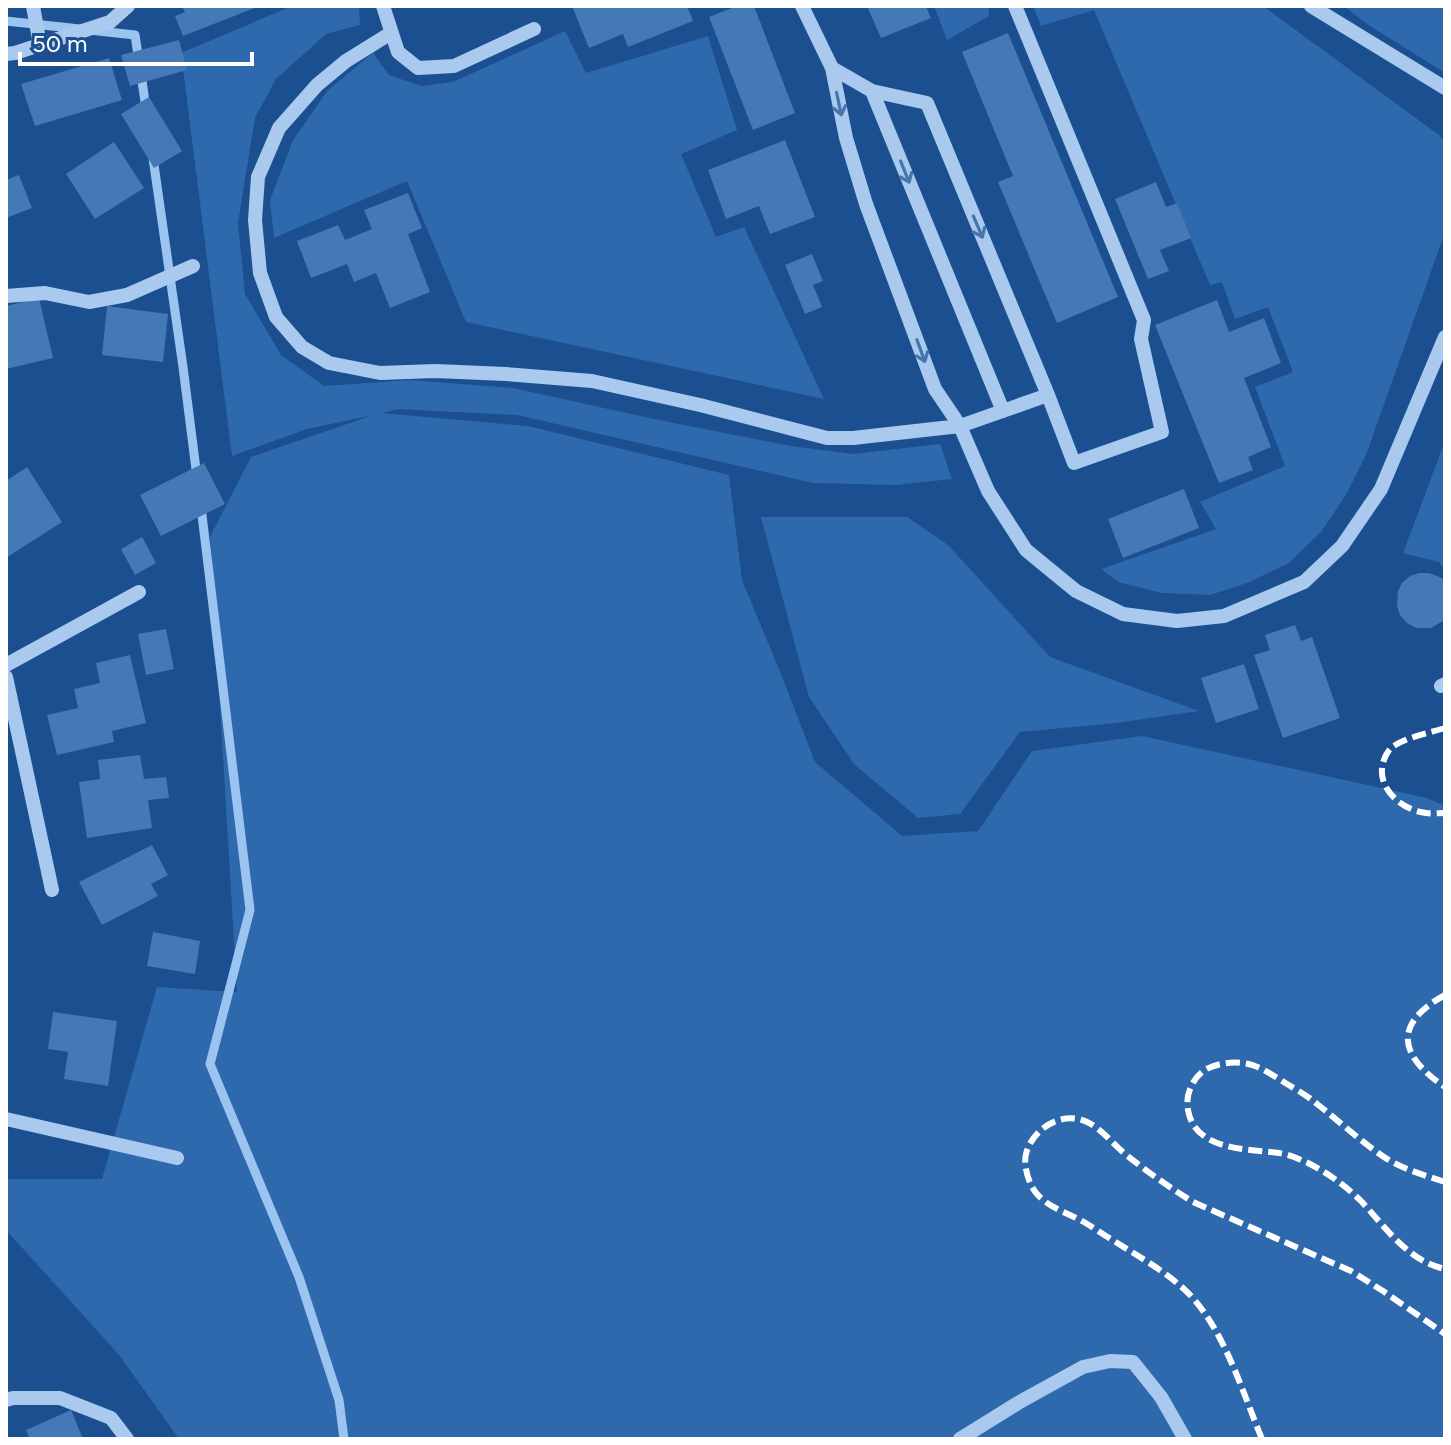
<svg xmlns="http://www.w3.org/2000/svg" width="1451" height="1445" font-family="Figtree,sans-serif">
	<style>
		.green { fill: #2e69ad }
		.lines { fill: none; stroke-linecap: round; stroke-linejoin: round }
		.stream { stroke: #9cc4f0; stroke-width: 9 }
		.building { fill: #4478b7 }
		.minor { stroke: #a9c9ee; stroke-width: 14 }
		.rail { stroke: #fff; stroke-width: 6; stroke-dasharray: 14 6; stroke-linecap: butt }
		.oneway { stroke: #4674ac }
	</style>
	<rect width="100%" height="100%" fill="#1b4f8f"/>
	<path class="green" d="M292 6H359L360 25 326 34 276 79 255 118 238 223 245 294 281 355 324 386 409 380 513 388 654 419 791 446 853 454 940 444 952 479 895 485 813 483 517 415 398 409 382 413 528 426 729 475 742 580 783 679 815 762 902 836 978 831 1032 751 1142 736 1427 798 1445 806V1439H179L120 1356 6 1230V1179H102L157 987 237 992 210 537 251 457 373 415 307 429 232 456 181 53Z
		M934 6H988L989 16 947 40Z
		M1033 6H1263L1439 135 1445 142V232L1366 455 1346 495 1321 532 1289 563 1247 583 1210 595 1162 593 1118 582 1101 569 1216 529 1200 502 1285 466 1255 387 1293 372 1268 307 1235 319 1222 282 1210 285 1094 10 1041 26Z
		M1344 6H1445V73L1367 24Z
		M565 31 586 73 708 36 737 130 681 154 716 237 744 227 824 399 466 322 407 181 274 238 270 200 293 140 328 90 373 53 389 75 421 86 453 82Z
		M1445 441V571L1439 562 1403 553Z
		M761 517H907L948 545 1050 657 1199 711 1116 723 1020 732 960 814 918 818 854 764 809 697Z"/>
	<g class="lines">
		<path class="stream" d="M6 21 135 35 146 108
			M153 158 183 367 197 477
			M201 507 250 910 210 1064 299 1277 339 1400 344 1439"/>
	</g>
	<path class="building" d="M182 6H260L183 36 175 16 185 12Z
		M572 6H687L693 21 628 47 623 34 589 48Z
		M737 6H754L795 113 753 130 709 17Z
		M867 6H926L931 18 881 38Z
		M1008 33 1118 297 1057 323 998 182 1013 176 962 52Z
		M179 40 187 70 130 86 121 55Z
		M109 58 122 100 35 126 21 84Z
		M149 97 182 151 154 168 121 114Z
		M785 140 815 217 770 234 759 206 726 219 708 170Z
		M114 142 144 188 95 219 66 174Z
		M19 175 32 208 6 218V180Z
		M1156 182 1166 207 1177 203 1191 238 1160 250 1169 271 1148 279 1115 199Z
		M408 193 422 228 408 234 430 292 390 308 376 273 354 282 347 264 311 278 297 241 338 225 345 240 372 229 364 210Z
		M812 254 823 281 813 285 822 307 805 314 785 265Z
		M39 298 53 358 6 369V306Z
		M1217 300 1229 332 1264 318 1281 363 1244 378 1271 447 1248 457 1253 470 1219 483 1155 325Z
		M107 306 168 314 163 362 102 355Z
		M204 463 225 504 161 536 140 495Z
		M27 467 62 522 6 558V481Z
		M1184 489 1199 528 1123 558 1108 519Z
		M142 537 156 563 135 575 121 549Z
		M1419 573H1429L1442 578 1445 582V620L1431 628H1416L1407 623 1400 615 1397 606 1398 591 1402 583 1410 576Z
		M1295 625 1301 641 1312 637 1340 718 1283 738 1254 655 1270 650 1265 635Z
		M166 629 174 669 146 675 138 634Z
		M130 655 146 723 112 731 114 742 57 755 47 715 78 708 74 689 100 683 96 663Z
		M1244 664 1259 709 1216 723 1201 678Z
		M140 755 144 779 166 777 169 798 148 800 152 828 87 838 79 782 100 779 98 760Z
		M152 845 168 875 151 884 158 896 102 925 79 882Z
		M153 932 200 941 195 974 147 966Z
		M53 1012 117 1021 108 1086 64 1079 68 1052 48 1049Z
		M71 1410 83 1439H30L26 1430Z"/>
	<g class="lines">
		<path class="minor" d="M33 6 40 45
			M383 6 398 52 418 68 454 66 534 29
			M1015 6 1144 320 1141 339 1162 432 1074 463 1048 395 960 426 988 491 1026 550 1076 591 1123 614 1177 621 1224 616 1304 582 1342 546 1381 489 1445 337
			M1311 6 1445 88
			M391 33 346 61 317 85 279 128 258 177 255 220 260 273 276 317 302 347 329 363 380 373 435 371 506 374 592 381 700 405 827 438H853L960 426 935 389 866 204 846 138 832 68 802 6
			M6 54 15 53 110 22 128 6
			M832 68 872 91 1003 411
			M872 91 927 103 1048 395
			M6 296 45 293 89 302 127 295 193 266
			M6 665 139 592
			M6 677 52 890
			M1441 686 1445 684
			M6 1119 177 1158
			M6 1400 13 1398H60L111 1418 127 1439
			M960 1439 1018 1403 1083 1367 1110 1361 1133 1362 1161 1397 1185 1439"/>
		<path class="rail" d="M1445 728C1429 733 1407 737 1392 747 1387 751 1382 762 1382 769 1380 792 1405 811 1426 813 1432 814 1439 813 1445 813
			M1445 995C1392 1024 1399 1056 1445 1087
			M1445 1182C1424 1175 1402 1169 1384 1157 1360 1141 1339 1121 1317 1104 1308 1096 1297 1090 1287 1084 1277 1078 1266 1070 1255 1066 1240 1060 1215 1062 1202 1072 1192 1080 1185 1096 1188 1110 1195 1151 1248 1149 1279 1153 1288 1154 1299 1159 1308 1163 1328 1173 1346 1186 1362 1202 1386 1228 1408 1261 1445 1269
			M1262 1439C1242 1391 1223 1325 1184 1289 1163 1270 1138 1256 1114 1241 1104 1235 1094 1228 1084 1222 1068 1213 1049 1208 1037 1194 1029 1185 1023 1166 1026 1154 1032 1129 1062 1110 1087 1122 1102 1129 1112 1143 1124 1153 1146 1171 1169 1187 1193 1202L1351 1271 1383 1291 1445 1334"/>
	</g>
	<defs><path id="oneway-shaft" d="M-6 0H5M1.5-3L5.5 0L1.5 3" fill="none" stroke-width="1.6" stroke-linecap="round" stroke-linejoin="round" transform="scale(2)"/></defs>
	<g class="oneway">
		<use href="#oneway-shaft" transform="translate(839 104) rotate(78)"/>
		<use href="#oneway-shaft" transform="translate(905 172) rotate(68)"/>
		<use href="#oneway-shaft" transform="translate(978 227) rotate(67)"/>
		<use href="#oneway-shaft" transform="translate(921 351) rotate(70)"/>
	</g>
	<rect width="1451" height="1445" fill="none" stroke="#ffffff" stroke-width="16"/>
	<path d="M20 52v12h232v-12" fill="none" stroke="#ffffff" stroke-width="4"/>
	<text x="32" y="52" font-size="24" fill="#ffffff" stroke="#1b4f8f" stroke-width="6" paint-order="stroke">50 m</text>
</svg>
